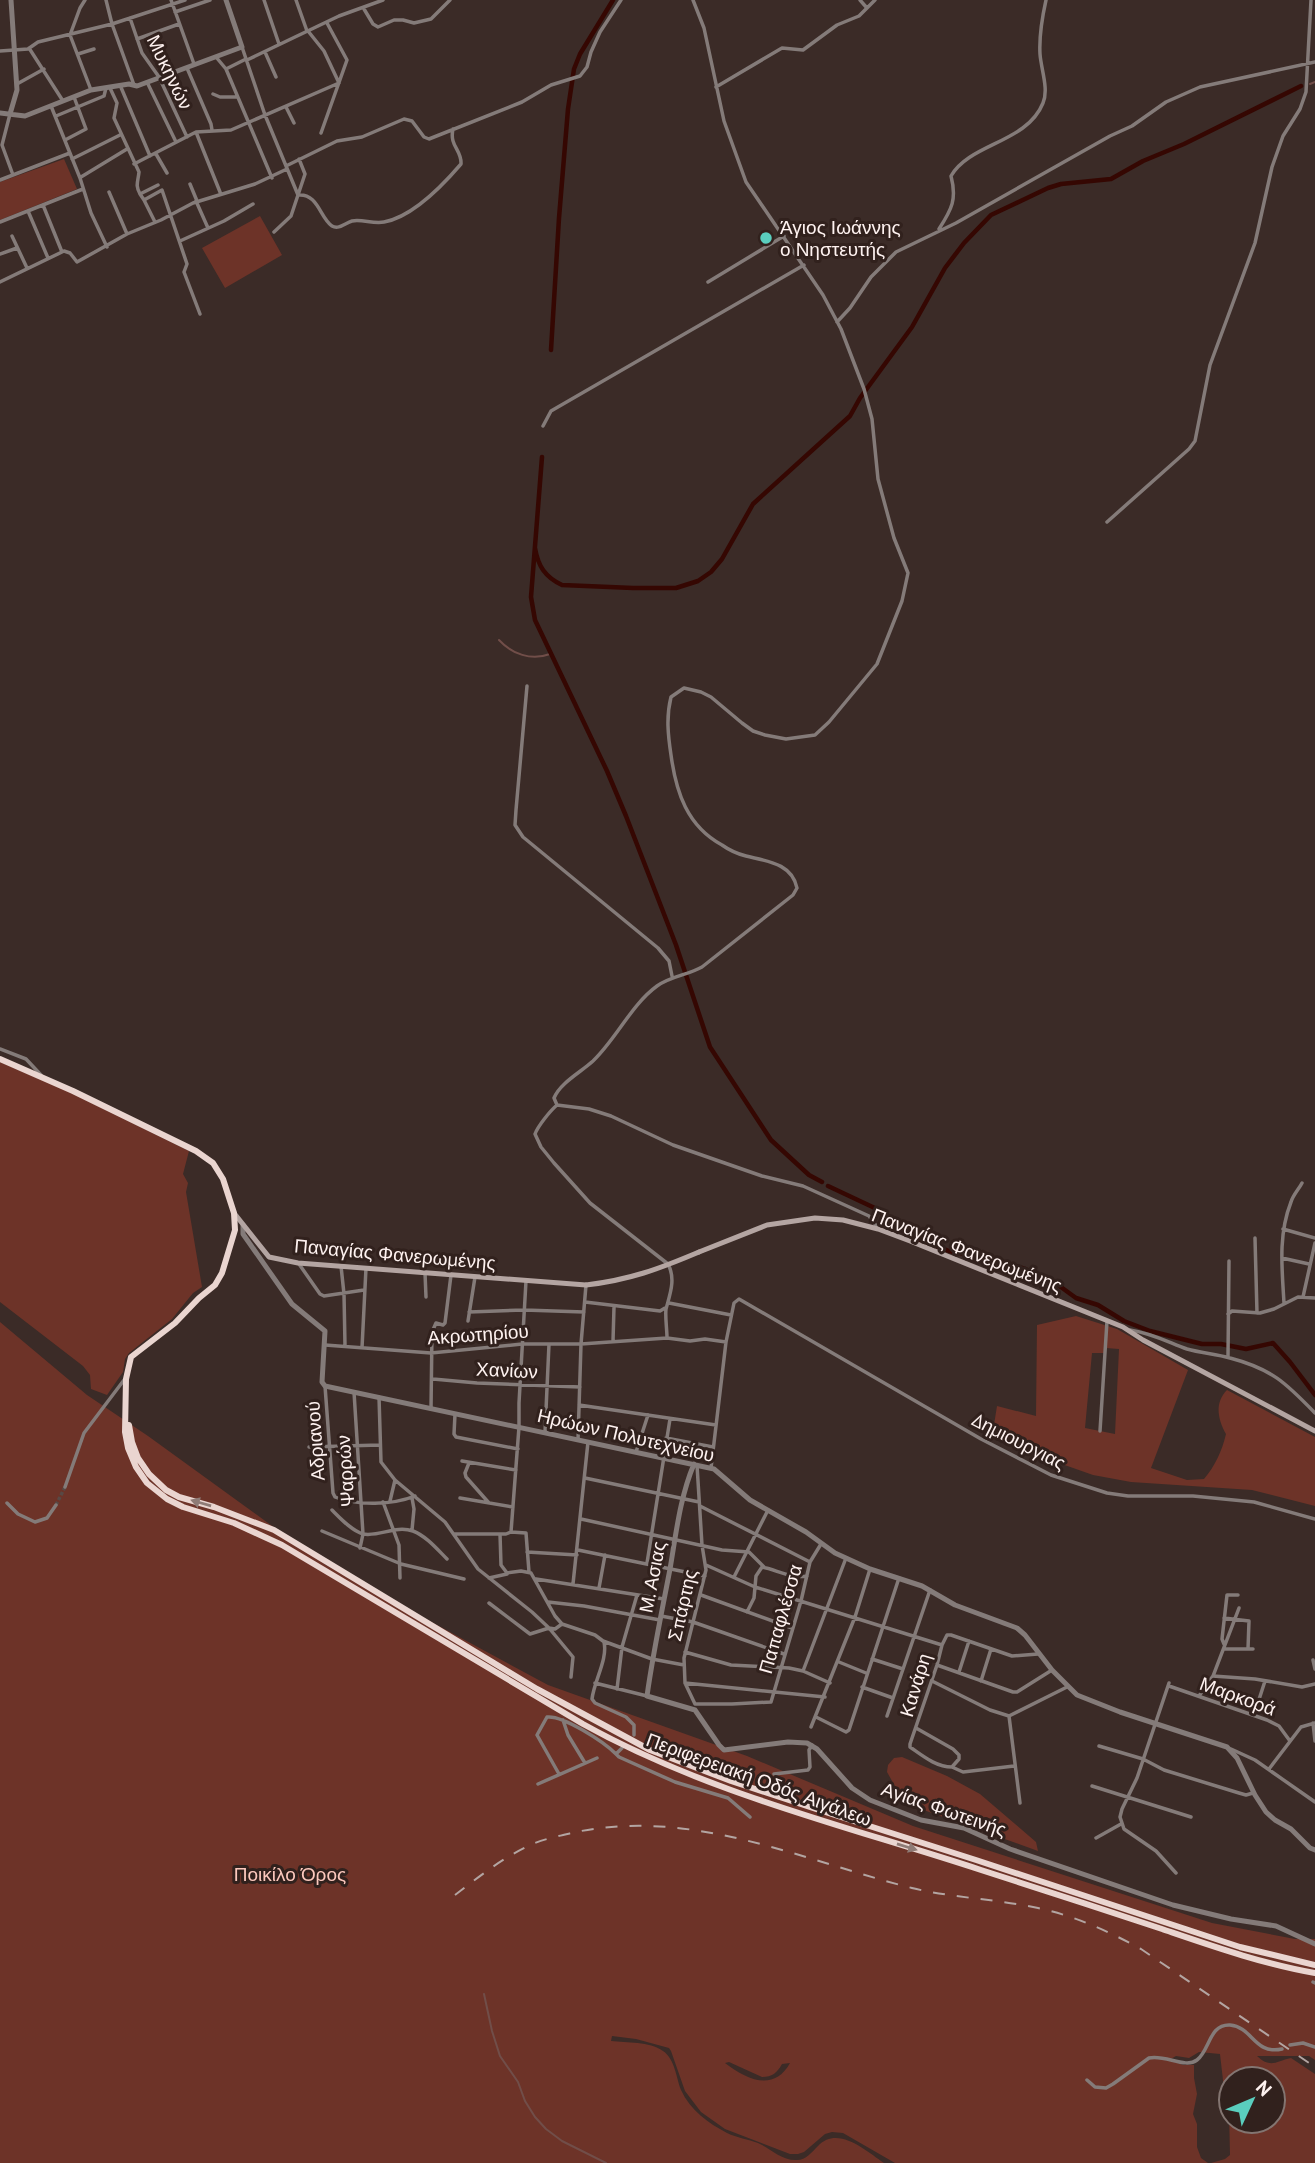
<svg xmlns="http://www.w3.org/2000/svg" width="1315" height="2163" font-family="'PT Sans',sans-serif">
	<style>
		.green { fill: #6d3328; fill-rule: evenodd }
		.lines { fill: none; stroke-linecap: round; stroke-linejoin: round }
		.stream { stroke: #714e49; stroke-width: 2 }
		.canal { stroke: #350702; stroke-width: 4.5 }
		.minor-tunnel { stroke: #584945; stroke-width: 3.5; stroke-dasharray: 3.5 2; stroke-linecap: butt }
		.minor { stroke: #847b79; stroke-width: 3.5 }
		.tertiary { stroke: #847b79; stroke-width: 5 }
		.secondary { stroke: #b4a5a2; stroke-width: 5 }
		.trunk { stroke: #ead5d0; stroke-width: 6 }
		.rail { stroke: #b3a5a2; stroke-width: 2; stroke-dasharray: 12 12; stroke-linecap: butt }
		.secondary-bridge { stroke: #b4a5a2; stroke-width: 5 }
		.oneway { fill: #8e7b76 }
		.poi-dot { fill: #5acebe; stroke: #31211d; stroke-width: 2.5 }
		.labels { text-anchor: middle; dominant-baseline: central; stroke-width: 6; stroke-linejoin: round; paint-order: stroke }
		.street-label { font-size: 19px; fill: #fef2f0; stroke: #31211d }
		.poi-label { font-size: 19px; fill: #fef2f0; stroke: #31211d; text-anchor: start }
		.park-label { font-size: 19px; fill: #fcc8bd; stroke: #31211d }
	</style>
	<rect width="100%" height="100%" fill="#3b2b27"/>
	<path class="green" d="M64 159 77 189 0 220V182Z
		M260 216 282 255 225 288 202 248Z
		M0 1062 68 1091 189 1151 183 1174 188 1183 186 1192 202 1287 193 1293 172 1319 129 1353 125 1359 123 1372 107 1395 91 1389 90 1375 83 1366 0 1302Z
		M1076 1316 1117 1329 1188 1370 1151 1468 1187 1480 1204 1479C1215 1466 1222 1451 1226 1434 1218 1420 1214 1403 1227 1390L1315 1437V1506L1252 1490 1131 1482 1093 1475 1042 1457 993 1431 997 1406 1036 1416 1037 1325ZM1106 1348 1119 1349 1115 1434 1085 1428 1092 1353H1105Z
		M0 1322 87 1395 148 1436 326 1565 548 1685 747 1756 913 1826 1212 1923 1295 1939H1315V2060L1309 2056H1257C1271 2069 1276 2061 1291 2058L1315 2074V2163H1211L1225 2159 1230 2155 1229 2109 1224 2089 1220 2054 1199 2052 1189 2058 1176 2056 1169 2060 1183 2065H1194V2078L1197 2094 1193 2114 1197 2124V2147L1201 2158 1208 2163H895L843 2133 832 2132 825 2134 804 2152 798 2154H790L725 2129 701 2112 685 2091 671 2051 669 2048 636 2039 612 2036 611 2041C627 2043 649 2041 663 2051 675 2059 676 2077 681 2090 690 2110 708 2123 727 2133 737 2138 748 2139 758 2143 770 2148 782 2161 797 2160 806 2160 812 2152 818 2146 838 2125 866 2151 884 2163H0ZM729 2062 762 2077C772 2077 777 2073 782 2064L790 2063C774 2092 747 2080 725 2063ZM1231 2079H1273V2121H1231Z
		M902 1757 947 1776 980 1794 1036 1842 1038 1851 918 1808 896 1788 887 1772 888 1765 894 1758Z"/>
	<g class="lines">
		<path class="stream" d="M1310 84 1315 82
			M499 640C512 654 531 661 550 654
			M484 1994 492 2031 500 2056 518 2082 525 2101 535 2117 546 2129 562 2141 606 2163"/>
		<path class="canal" d="M551 350 559 218 568 109 574 69 580 54 613 0
			M542 457 531 597 535 620 607 771 626 816 676 945 710 1047 771 1140 809 1175 822 1182
			M535 548C538 566 545 577 562 585L633 588H676L698 581 711 572 722 559 753 504 850 416 860 398 912 327 945 268 964 243 991 215 1048 188 1061 184 1111 179 1143 161 1184 144 1301 86
			M828 1186 879 1210 904 1232 923 1241 949 1251 997 1260 1025 1269 1054 1282 1076 1298 1098 1305 1124 1321 1150 1331 1202 1344H1221L1246 1349 1273 1343 1290 1362 1315 1395"/>
		<path class="minor-tunnel" d="M56 1505 65 1487"/>
		<path class="minor" d="M85 0 80 8 70 35 91 90
			M106 0 112 24 134 85
			M171 0 194 64
			M264 0 279 44
			M296 0 307 31
			M693 0 704 28 724 121 746 182 823 295 841 329 864 389 872 419 878 479 894 538 908 573 902 601 877 664 829 722 815 735 786 739 765 735 753 731 742 723 711 697 701 692 684 688 671 697C666 717 668 735 671 755 676 792 687 826 722 845 729 850 738 854 746 856 766 861 792 863 797 888L793 895 702 967C688 975 671 976 657 986 631 1005 617 1038 593 1061 581 1072 560 1083 554 1098L557 1105 589 1109 611 1116 673 1145 762 1176 803 1186 869 1216 877 1227
			M860 0 867 8
			M364 9 373 24 378 27 394 20H403L414 23 431 19 450 0
			M175 12 210 0
			M130 18 142 53 159 77 187 137
			M137 39 179 24
			M242 47 265 115 298 195C318 193 320 218 332 226 339 230 345 223 352 221 362 219 373 224 384 222 412 217 443 185 461 164 462 150 449 146 453 129
			M29 48 63 101
			M0 51 28 49 38 42 112 24 185 0
			M265 52 276 77
			M78 54 94 49
			M216 57 226 69 272 178
			M247 60 339 16 383 0
			M187 68 211 124 212 130
			M226 69 246 59
			M147 82 176 142
			M17 84 44 69
			M120 85 150 156
			M716 87 782 48 803 50 837 25 859 16 875 0
			M110 88 117 103 114 118 139 172C138 182 135 185 140 194L158 185
			M213 94 220 97H237
			M51 106 80 178 91 213 107 247
			M286 107 294 123
			M10 114 2 145 13 175
			M56 116 104 96 106 88
			M196 132 220 192
			M321 133 347 60 327 23
			M65 140 86 129 74 97
			M156 154 167 173
			M72 159 120 135
			M134 164 196 132 231 130 339 83 324 51 308 31
			M286 166 337 141 362 137 404 119 412 121 424 137 429 139 522 102 551 85 580 76 587 67 591 52 600 32 621 0
			M81 177 127 149
			M0 180 70 153
			M190 184 197 201
			M109 192 127 234
			M140 194 144 200 162 190 187 264 184 272 200 314
			M144 200 155 222
			M196 201 208 228
			M43 205 62 252
			M28 211 48 258
			M0 222 83 189
			M939 229C952 209 957 199 951 176 970 143 1027 143 1043 103 1049 89 1041 69 1040 54 1039 36 1042 18 1046 0
			M274 232 291 216 305 174 299 159
			M12 236 27 268
			M180 241 224 221 253 204
			M0 254 17 248
			M0 282 64 251 70 253 77 262 127 234 161 220 193 203 255 184 287 169
			M708 282 784 236
			M837 322 850 308 871 277 896 252 956 223 1110 136 1132 126 1166 102 1200 87 1315 62
			M543 426 551 411 804 265
			M1107 522 1189 449 1195 441 1210 365 1255 243 1272 167 1283 136 1300 109 1306 92 1311 0
			M527 686 516 810 515 825 523 837 658 948 669 961 672 976
			M0 1049 26 1059 41 1075
			M557 1105C550 1111 538 1126 535 1134L541 1147 554 1163 590 1203 668 1264C676 1279 670 1294 666 1309 665 1317 667 1329 667 1338
			M1283 1229 1315 1238
			M1255 1238 1257 1313
			M1282 1258 1309 1264
			M299 1264 320 1294 324 1296 364 1290
			M341 1266 344 1294 345 1346
			M425 1273 426 1297
			M1303 1297 1315 1243
			M585 1302 660 1311 665 1308
			M669 1303 731 1315
			M1284 1303C1282 1269 1278 1235 1291 1202 1293 1195 1299 1189 1302 1183
			M469 1312 524 1310 584 1312
			M1228 1314 1232 1311 1260 1313 1274 1309 1298 1297 1315 1298
			M468 1321 475 1277
			M1130 1330C1151 1333 1168 1342 1187 1349 1201 1353 1216 1354 1230 1358 1272 1369 1286 1383 1315 1413
			M613 1341 614 1307
			M325 1345 431 1353 522 1344H581L667 1338 690 1341 705 1339 726 1342
			M362 1348 366 1268
			M1228 1357 1229 1261
			M433 1379 477 1383 580 1387
			M325 1386 333 1493 335 1497C357 1506 393 1505 415 1496
			M354 1392 363 1534 360 1548
			M379 1397 381 1462 395 1480 445 1522 478 1569 532 1612 549 1628 573 1657 571 1677
			M579 1405 716 1425
			M431 1409 432 1332 436 1323 443 1325 445 1323 451 1275
			M455 1414 454 1434 456 1437 518 1449
			M1100 1431 1107 1321
			M545 1432 549 1344
			M666 1438 713 1447
			M578 1440 581 1344 586 1285
			M309 1447 380 1445
			M636 1452 648 1415
			M462 1461 516 1470
			M469 1463 465 1473 466 1477 489 1503
			M697 1465 702 1545 706 1570 684 1658 685 1683 695 1704H732L771 1702 801 1601 810 1562 821 1544
			M711 1468 726 1342 734 1303 739 1299 981 1439 1051 1475 1107 1493 1128 1496H1193L1254 1502 1315 1519
			M585 1478 699 1502
			M65 1487 84 1433 124 1380
			M412 1498 414 1509 412 1530
			M460 1498 513 1507
			M390 1501 395 1480
			M383 1502 399 1545 400 1578
			M7 1503 18 1514 35 1522 47 1518 56 1505
			M700 1506 810 1562
			M332 1510C340 1518 352 1531 363 1534 380 1537 395 1525 413 1531 426 1536 437 1549 447 1559
			M581 1519 722 1550 749 1552 764 1567
			M322 1531 401 1564 464 1579
			M511 1532 526 1533 529 1572
			M454 1534H506L511 1532 519 1427V1403L526 1281
			M500 1534 501 1565 507 1573 521 1571 531 1573 555 1616 562 1624 595 1635 603 1641 652 1659 684 1665
			M578 1550 705 1576
			M527 1552 577 1555
			M647 1563 670 1419
			M706 1565 755 1587 942 1645
			M734 1577 768 1510
			M489 1578 507 1574
			M536 1579 664 1599
			M573 1584 588 1442
			M599 1588 605 1555
			M701 1595 792 1628
			M548 1602 584 1606 660 1620
			M489 1603 530 1634 549 1628 555 1629 562 1624
			M747 1612 754 1598 756 1576 762 1567C777 1570 792 1579 807 1576
			M661 1616 693 1622 784 1654
			M1224 1618 1249 1621 1248 1649
			M604 1642C608 1659 594 1681 592 1699L595 1703 626 1717 634 1725V1735
			M1224 1644 1222 1639 1227 1595H1238
			M1224 1649H1253
			M685 1652 731 1665 789 1668 803 1671 830 1683
			M872 1659 903 1669
			M1313 1660 1315 1669
			M839 1662 866 1673
			M937 1665 1013 1692H1017L1052 1670
			M803 1671 846 1558
			M959 1672 969 1641
			M1213 1676 1255 1679 1302 1687 1315 1684
			M932 1681 990 1710 1009 1716
			M981 1681 991 1649
			M595 1683 647 1696
			M685 1683 825 1697
			M1169 1683 1137 1778 1122 1809 1120 1817 1124 1829 1156 1851 1176 1873
			M1169 1686 1267 1720 1279 1726 1290 1741
			M862 1687 893 1698
			M617 1689 622 1647 637 1595
			M1199 1696 1213 1676 1239 1608
			M1254 1715 1265 1681
			M887 1716 930 1590
			M816 1717 846 1732 849 1730 899 1578
			M563 1720 568 1735 585 1763
			M1313 1723 1315 1741
			M811 1727 855 1617 870 1569
			M916 1728 953 1749 959 1755V1759L952 1767C936 1767 923 1756 910 1747V1744L937 1665 942 1645 947 1635H951L1012 1656 1038 1654
			M1099 1746 1143 1759 1164 1770 1239 1793 1246 1795 1253 1793
			M622 1748 616 1754 619 1757 675 1782 728 1798 750 1817
			M1231 1749 1255 1760 1315 1802
			M952 1767 963 1772 1014 1766
			M1269 1769 1301 1727 1315 1723
			M559 1774 537 1735 547 1717C563 1715 604 1742 616 1754
			M774 1774 808 1770 810 1767 809 1750 812 1745
			M538 1784 597 1758
			M1092 1786 1191 1817
			M1020 1803 1009 1716 1067 1687
			M1096 1838 1121 1824
			M1313 1982 1315 1983
			M1290 2045 1303 2043 1315 2047
			M1087 2080 1095 2087 1106 2088 1113 2084 1149 2058C1165 2054 1185 2069 1197 2060 1210 2050 1209 2024 1230 2025 1253 2027 1254 2055 1282 2049"/>
		<path class="tertiary" d="M0 113 25 116 91 90 129 84 137 86 242 47 226 0
			M10 114 17 90 11 0
			M243 1225V1234L292 1304 325 1331 322 1382 325 1386 714 1469 750 1500 806 1532 835 1553 870 1569 922 1586 955 1605 1017 1628 1025 1635 1052 1670 1077 1695 1120 1712 1227 1747 1237 1758 1255 1795 1266 1812 1275 1820 1291 1829 1310 1848 1315 1850
			M694 1464C680 1497 676 1534 670 1569 662 1611 653 1653 647 1696L695 1710 719 1745 724 1750 788 1742 807 1743 817 1749 852 1788 870 1800 921 1820 964 1828 1010 1849 1173 1905 1231 1919 1276 1926 1315 1944"/>
		<path class="secondary" d="M234 1213 269 1257 298 1263 586 1285
			M699 1252 767 1225 815 1218 843 1220 878 1229 910 1241 1123 1327 1143 1340 1315 1431"/>
		<path class="trunk" d="M0 1059 73 1091 196 1151 213 1163 223 1179 234 1213 235 1230 222 1273 215 1285 199 1298 175 1323 131 1357 126 1379 125 1432 128 1448 136 1467 147 1483 167 1499 183 1507 234 1523 282 1545 583 1724C707 1793 847 1826 981 1870 1041 1889 1102 1909 1162 1929 1212 1946 1263 1964 1315 1973
			M129 1425 132 1442 138 1458 149 1474 166 1490 179 1497 214 1507 274 1530 537 1689 650 1750 731 1781 816 1809 976 1860 1240 1947 1315 1965"/>
		<path class="rail" d="M455 1895C480 1876 506 1855 535 1843 548 1838 563 1835 576 1832 695 1808 800 1860 912 1888 953 1898 996 1899 1038 1908 1075 1916 1108 1931 1141 1949L1315 2067"/>
		<path class="secondary-bridge" d="M586 1285C629 1280 659 1269 699 1252"/>
	</g>
	<defs><path id="oneway-solid" d="M-6-.8H1V-3.2L6.5 0L1 3.2V.8H-6Z" transform="scale(1.75)"/></defs>
	<g class="oneway">
		<use href="#oneway-solid" transform="translate(201 1503) rotate(-164)"/>
		<use href="#oneway-solid" transform="translate(907 1847) rotate(17)"/>
	</g>
	<circle class="poi-dot" cx="766" cy="238" r="7"/>
	<g class="labels">
		<g class="street-label">
			<text transform="translate(170 72) rotate(64)">Μυκηνών</text>
			<text transform="translate(967 1250) rotate(21)">Παναγίας Φανερωμένης</text>
			<text transform="translate(395 1254) rotate(5)">Παναγίας Φανερωμένης</text>
			<text transform="translate(478 1334) rotate(-4)">Ακρωτηρίου</text>
			<text transform="translate(507 1370) rotate(3)">Χανίων</text>
			<text transform="translate(626 1435) rotate(13)">Ηρώων Πολυτεχνείου</text>
			<text transform="translate(315 1441) rotate(-94)">Αδριανού</text>
			<text transform="translate(1019 1441) rotate(27)">Δημιουργιας</text>
			<text transform="translate(345 1471) rotate(-94)">Ψαρρών</text>
			<text transform="translate(652 1577) rotate(-79)">Μ. Ασιας</text>
			<text transform="translate(682 1605) rotate(-77)">Σπάρτης</text>
			<text transform="translate(780 1619) rotate(-74)">Παπαφλέσσα</text>
			<text transform="translate(915 1685) rotate(-73)">Κανάρη</text>
			<text transform="translate(1238 1696) rotate(20)">Μαρκορά</text>
			<text transform="translate(759 1779) rotate(20)">Περιφερειακή Οδός Αιγάλεω</text>
			<text transform="translate(944 1809) rotate(19)">Αγίας Φωτεινής</text>
		</g>
		<g class="poi-label">
			<text x="780" y="227">Άγιος Ιωάννης<tspan x="780" dy="22">ο Νηστευτής</tspan></text>
		</g>
		<g class="park-label">
			<text x="290" y="1874">Ποικίλο Όρος</text>
		</g>
	</g>
	<g transform="translate(1252 2100) rotate(46)"><circle r="33" fill="#31211d" stroke="#837571" stroke-width="2"/>
	<path d="M0-5L12 26L0 18L-12 26Z" fill="#5acebe"/>
	<text y="-10" font-size="19" font-weight="bold" text-anchor="middle" fill="#fef2f0">N</text>
	</g>
</svg>
